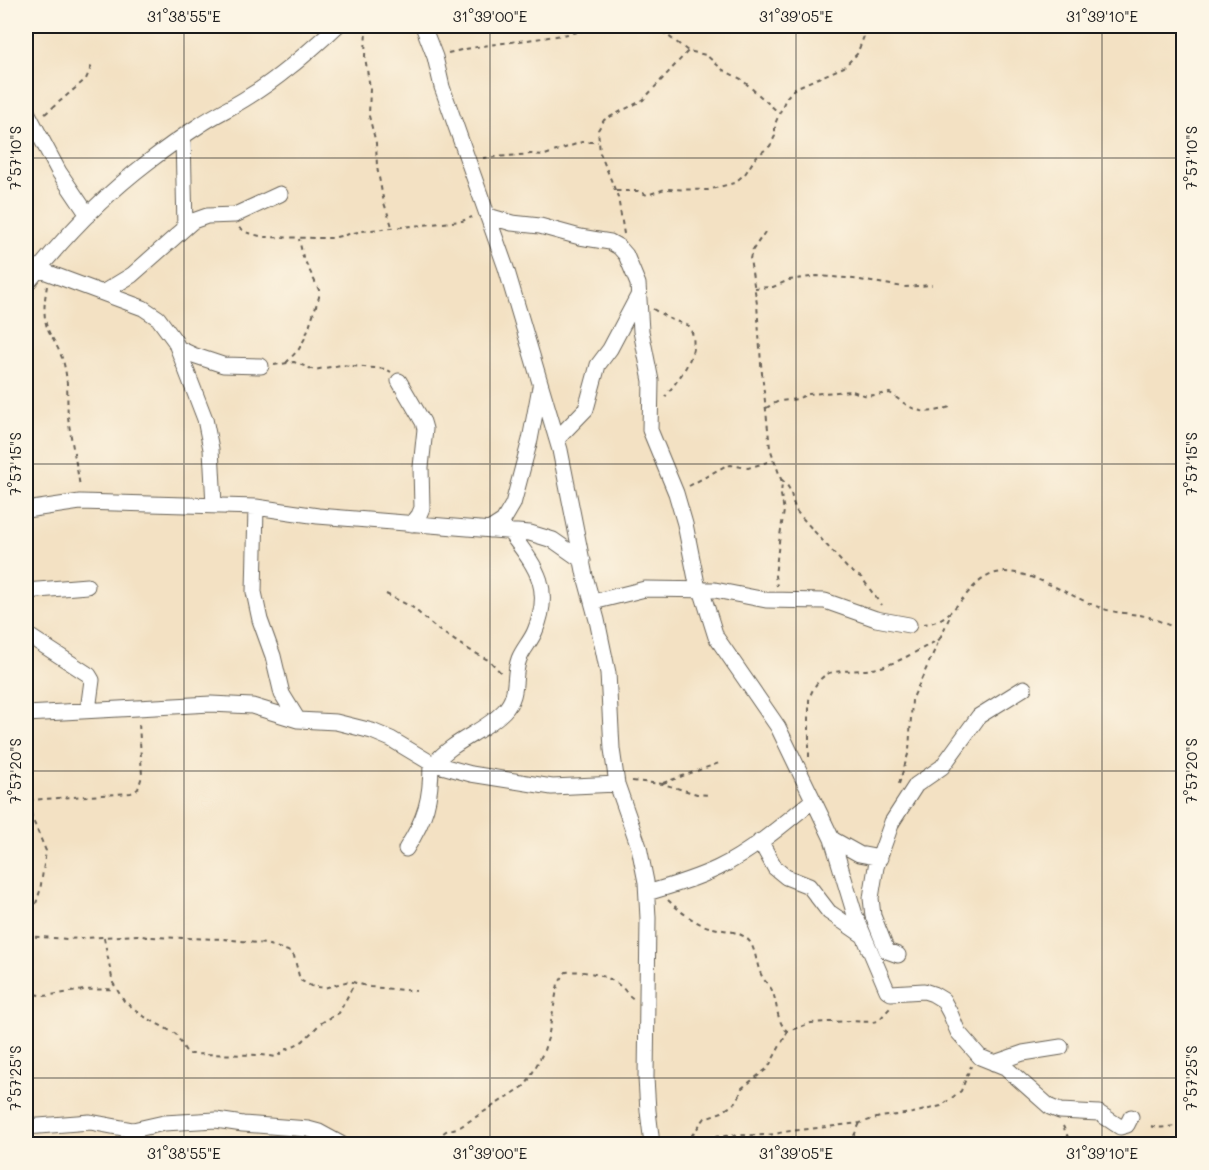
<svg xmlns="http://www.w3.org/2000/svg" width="1209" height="1170" font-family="Mali,sans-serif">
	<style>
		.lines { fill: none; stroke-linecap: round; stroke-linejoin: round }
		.minor-casing { stroke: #676156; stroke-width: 17 }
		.path { stroke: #676156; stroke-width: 2; stroke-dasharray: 4.5 4.5; stroke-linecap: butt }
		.minor { stroke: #fff; stroke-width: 15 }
		.ticks { fill: none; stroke: #1c1c1c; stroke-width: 1.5; stroke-opacity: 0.45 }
		.neatline { fill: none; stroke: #1c1c1c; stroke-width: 2 }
		.ticks-label { font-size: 15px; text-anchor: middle; fill: #1c1c1c }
	</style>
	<rect width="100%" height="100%" fill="#fcf5e5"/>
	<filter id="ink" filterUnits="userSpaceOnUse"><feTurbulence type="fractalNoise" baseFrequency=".0167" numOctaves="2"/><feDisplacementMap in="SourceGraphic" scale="12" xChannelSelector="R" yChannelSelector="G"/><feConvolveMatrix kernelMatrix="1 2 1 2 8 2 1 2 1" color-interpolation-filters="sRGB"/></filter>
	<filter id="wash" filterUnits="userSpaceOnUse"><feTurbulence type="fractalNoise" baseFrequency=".008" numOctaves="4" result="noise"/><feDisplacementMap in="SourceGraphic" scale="24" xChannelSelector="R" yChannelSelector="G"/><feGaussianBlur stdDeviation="1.35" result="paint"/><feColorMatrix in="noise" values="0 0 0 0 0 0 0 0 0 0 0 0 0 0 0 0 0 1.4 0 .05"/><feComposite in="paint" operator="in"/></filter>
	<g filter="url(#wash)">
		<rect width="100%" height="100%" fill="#f3e1c3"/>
	</g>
	<g filter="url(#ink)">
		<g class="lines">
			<g class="minor-casing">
				<path id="minor" d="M423 26 435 57 442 87 506 268 560 450 585 576 597 620 608 673 612 749 617 784 639 847 646 882 648 918 646 1078 648 1111 652 1144
					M26 110 59 172 88 215
					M183 137 185 228
					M488 216 512 223 540 226 580 237 610 242 619 247 626 255 638 284 641 331 651 381 650 430 676 493 685 524 698 589
					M38 269 143 308 158 318 175 341 205 419 211 449 214 505
					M26 285C61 240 102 197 148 162 165 149 183 136 200 125 216 114 233 107 248 97 281 77 309 51 337 26
					M104 292 132 275 193 221 207 216 235 215 280 194
					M178 348 193 355 223 365 261 366
					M399 381 423 422 425 429 421 467 422 508 419 515 412 524
					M557 439 586 409 598 365 610 349 638 296
					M256 507 254 592 260 620 273 656 282 694 298 720
					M26 510 80 502 256 507 318 516 530 533 553 540 583 561
					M489 530 503 521 513 504 530 440 540 387
					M701 589 716 637 778 727 822 818 832 839 855 915 887 990 891 993 924 991 933 994 943 1000 950 1013 958 1032 980 1057 1005 1067 1050 1107 1060 1111 1099 1113 1120 1127 1127 1125 1131 1117
					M26 591 87 586
					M593 602 645 589 715 590 766 600 825 601 876 619 909 625
					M26 634 89 675 92 680 88 710
					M26 714 211 704 252 706 298 720 336 722 372 731 391 739 431 763 471 774 552 787 617 784
					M434 764C453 740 483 733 504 711 520 694 512 678 519 659 523 649 531 641 535 631 554 586 534 565 509 531
					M832 839 859 854 880 858
					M760 841 775 868 786 877 809 886 829 912 864 936
					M406 849C426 818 431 799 431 763
					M647 893C671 886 695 879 718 868 751 852 785 823 813 800
					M898 955 887 951 873 916 871 898 876 867 892 822 916 785 942 767 979 716 1024 688
					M994 1063 1023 1053 1061 1047
					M26 1127 90 1122 133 1130 164 1123 216 1120 243 1124 308 1129 319 1132 341 1144"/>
			</g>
			<path class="path" d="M366 26 365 57 370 88 369 116 376 143 377 167 384 203 393 229
				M655 26 688 51 706 55 723 70 741 79 779 113
				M448 53C499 40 551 41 602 26
				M45 114 86 79 92 65
				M483 158 531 154 545 155 582 142H598
				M616 191H638L647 195 665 189 708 190 734 183 745 174 756 157 770 146 775 136V124L786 98 795 88 844 67 857 54 868 26
				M239 228 248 233 264 237 316 238H332L362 231 462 221 472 217
				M765 232 752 251 750 259 757 304 761 364 770 448 782 482 781 495 784 511 779 542 775 576 777 586
				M624 234 618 197 600 153 598 130 604 120 643 100 688 51
				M47 286C44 302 42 322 51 336 57 346 63 357 65 369 69 387 66 406 69 424 72 445 77 466 80 487
				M754 288 773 287 789 280 817 276 847 278 904 287 932 285
				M653 309 670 319 689 326C704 351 678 379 665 397
				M286 363 299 349 305 338 319 297V290L303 257 299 239
				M274 365 294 362 314 370 341 365 386 369 391 372
				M766 408 779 401 797 399 808 394 852 391 867 396 890 393C913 410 920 417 950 407
				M781 479C795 491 789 497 797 512L848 569 862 578 881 605
				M689 486 725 466 731 465 748 468 774 460
				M386 594 412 607 437 629 466 648 490 661 502 674
				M923 624C958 622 965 581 996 573 1027 566 1075 600 1104 609 1119 614 1134 613 1149 617 1161 621 1171 627 1184 630
				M809 757V700C811 691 818 679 827 674 837 669 863 672 877 668 899 663 920 649 940 639
				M632 781 663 784 697 794 710 795
				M663 783 719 763
				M899 784 909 751 912 700 951 614
				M26 787 32 818 46 851 40 891 32 916V937
				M29 800 131 793 138 789 142 776 139 723
				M668 900C678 910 690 919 703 925 716 931 741 929 750 942 757 953 756 967 763 978 766 983 771 986 773 993 778 1006 776 1021 787 1031
				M26 936 68 939 138 935 147 937 224 939 266 944 288 951 294 956 300 980 311 986 324 988 349 981 370 987 416 991
				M104 938 113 983 124 1001 145 1017 176 1034 185 1050 189 1054 262 1055 277 1057 283 1051 303 1041 321 1023 339 1013 355 982
				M26 992 44 996 84 990 115 989
				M1063 1126 1071 1144
				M1151 1126C1162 1130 1173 1124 1184 1127
				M429 1144 446 1131 460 1127 526 1085 543 1053 548 1038 558 984 566 972C582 970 606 974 619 985 625 989 627 995 634 999
				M688 1144 692 1135 705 1118 722 1112 731 1106 738 1100 742 1088 768 1068 788 1031 811 1023 849 1021 872 1022 878 1021 890 1008
				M698 1144C718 1129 759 1140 783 1132L860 1123 880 1117 913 1113 941 1106 961 1091 971 1066
				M850 1144 860 1123
				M1104 1144 1112 1140"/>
			<use href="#minor" class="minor"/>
		</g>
	</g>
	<path class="ticks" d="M184 26V1144M490 26V1144M796 26V1144M1102 26V1144M26 158H1184M26 464H1184M26 771H1184M26 1078H1184"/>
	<rect width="1209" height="1170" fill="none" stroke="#fcf5e5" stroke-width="66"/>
	<rect x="33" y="33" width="1143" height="1104" class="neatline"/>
	<g class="ticks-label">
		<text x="184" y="22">31°38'55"E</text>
		<text x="490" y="22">31°39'00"E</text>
		<text x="796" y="22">31°39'05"E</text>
		<text x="1102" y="22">31°39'10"E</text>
		<text transform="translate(16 158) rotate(-90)" y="5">7°57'10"S</text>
		<text transform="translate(1192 158) rotate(-90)" y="5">7°57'10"S</text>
		<text transform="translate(16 464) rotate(-90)" y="5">7°57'15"S</text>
		<text transform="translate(1192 464) rotate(-90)" y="5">7°57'15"S</text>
		<text transform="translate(16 771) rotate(-90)" y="5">7°57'20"S</text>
		<text transform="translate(1192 771) rotate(-90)" y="5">7°57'20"S</text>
		<text transform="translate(16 1078) rotate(-90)" y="5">7°57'25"S</text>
		<text transform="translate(1192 1078) rotate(-90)" y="5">7°57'25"S</text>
		<text x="184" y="1159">31°38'55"E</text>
		<text x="490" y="1159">31°39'00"E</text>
		<text x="796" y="1159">31°39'05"E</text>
		<text x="1102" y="1159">31°39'10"E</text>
	</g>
</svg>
